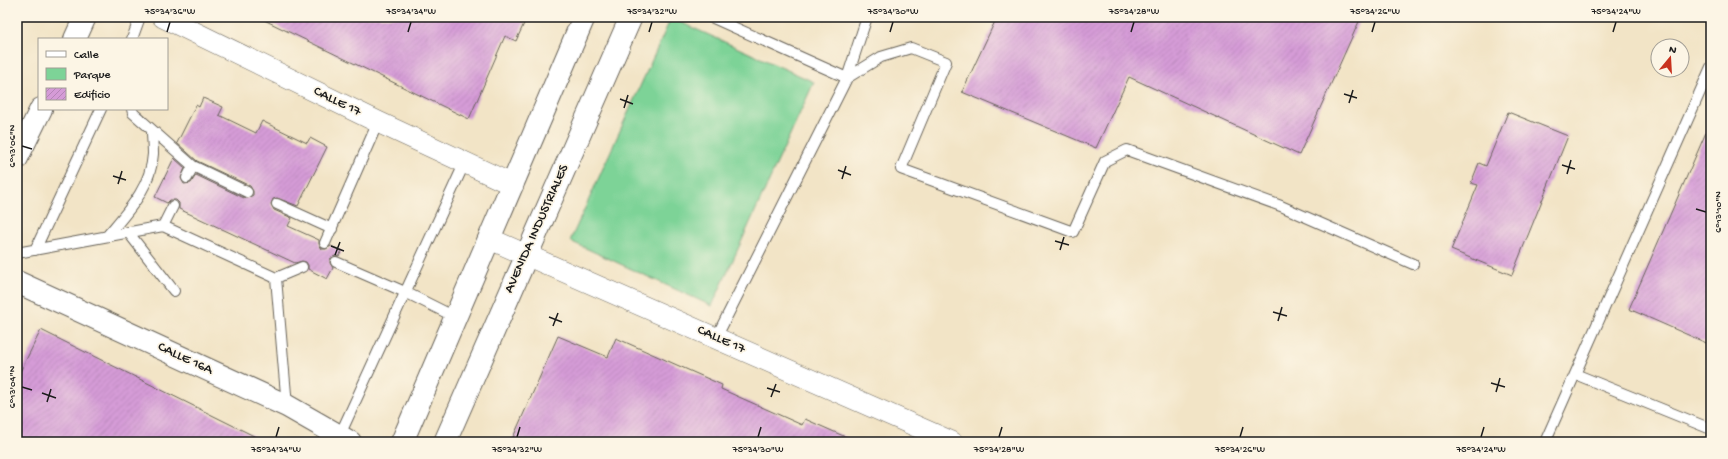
<svg xmlns="http://www.w3.org/2000/svg" width="1728" height="459" font-family="'Gochi Hand',sans-serif">
	<style>
		.park { fill: #7dd397; stroke: #4c785a }
		.building { fill: url(#building-hatch) }
		.lines { fill: none; stroke-linecap: round; stroke-linejoin: round }
		.service-casing { stroke: #676258; stroke-width: 12 }
		.minor-casing { stroke: #676258; stroke-width: 22 }
		.tertiary-casing { stroke: #676258; stroke-width: 24 }
		.primary-casing { stroke: #676258; stroke-width: 24 }
		.trunk-casing { stroke: #676258; stroke-width: 24 }
		.service { stroke: #fff; stroke-width: 10 }
		.minor { stroke: #fff; stroke-width: 21 }
		.tertiary { stroke: #fff; stroke-width: 22 }
		.primary { stroke: #fff; stroke-width: 22 }
		.trunk { stroke: #fff; stroke-width: 22 }
		.ticks { fill: none; stroke: #1c1c1c; stroke-width: 1.5 }
		.labels { text-anchor: middle; dominant-baseline: central; stroke-width: 3.5; stroke-linejoin: round; paint-order: stroke }
		.street-label { font-size: 14px; fill: #1c1c1c; stroke: #fcf5e5 }
		.neatline { fill: none; stroke: #1c1c1c; stroke-width: 1.5 }
		.ticks-label { font-size: 10px; text-anchor: middle; fill: #1c1c1c }
	</style>
	<defs>
		<pattern id="building-hatch" width="6" height="6" patternUnits="userSpaceOnUse"><rect width="6" height="6" fill="#d59bd7"/><path d="M-1 1l2-2M0 6l6-6M5 7l2-2" fill="none" stroke="#b685b8"/></pattern>
	</defs>
	<rect width="100%" height="100%" fill="#fcf5e5"/>
	<filter id="ink" filterUnits="userSpaceOnUse"><feTurbulence type="fractalNoise" baseFrequency=".025" numOctaves="2"/><feDisplacementMap in="SourceGraphic" scale="8" xChannelSelector="R" yChannelSelector="G"/><feConvolveMatrix kernelMatrix="1 2 1 2 8 2 1 2 1" color-interpolation-filters="sRGB"/></filter>
	<filter id="wash" filterUnits="userSpaceOnUse"><feTurbulence type="fractalNoise" baseFrequency=".012" numOctaves="4" result="noise"/><feDisplacementMap in="SourceGraphic" scale="16" xChannelSelector="R" yChannelSelector="G"/><feGaussianBlur stdDeviation="0.9" result="paint"/><feColorMatrix in="noise" values="0 0 0 0 0 0 0 0 0 0 0 0 0 0 0 0 0 1.4 0 .05"/><feComposite in="paint" operator="in"/></filter>
	<g filter="url(#wash)">
		<rect width="100%" height="100%" fill="#f2e4c6"/>
		<path class="park" d="M671 18 814 82 712 306 570 241Z"/>
		<g id="blocks">
			<path class="building" d="M258 17H527L516 41 505 36 469 119Z
				M997 17H1361L1299 155 1129 77 1096 148 962 92Z
				M203 98 223 107 219 115 256 133 262 121 307 143 310 138 327 147 298 206 277 198 273 199 271 204 274 210 292 218 288 226 319 240V244L322 249H326L331 246 342 251 339 256H335L330 259V263L333 268 327 279 308 269V265L306 262 302 261 295 263 179 209V203L176 200H170L167 203 155 197 174 158 185 168 181 178 184 184 191 183 196 175 244 198H248L253 195V191L250 186 197 161 177 143 196 105 199 107Z
				M1508 112 1568 136 1512 275 1451 250 1478 185 1471 183 1479 163 1486 166Z
				M1711 121V345L1629 309Z
				M41 330 266 442H17V378Z
				M558 336 608 357 616 338 722 385 721 389 802 425 805 419 857 442H511Z"/>
		</g>
	</g>
	<g filter="url(#ink)">
		<use href="#blocks" fill-opacity="0" stroke="#676258" stroke-width="1"/>
		<g class="lines">
			<g class="service-casing">
				<path id="service" d="M711 17 847 78 867 17
					M132 39 140 17
					M132 109 133 113 193 166 187 178
					M193 166 247 192
					M277 204 332 229
					M163 226 173 206
					M128 232 174 291
					M107 236C127 212 151 188 153 154 153 146 152 138 152 130
					M325 243 378 122
					M35 250 101 109
					M17 253 163 226 276 278 302 267
					M336 262 405 292 455 317
					M276 278 287 406
					M716 338 847 78 881 57 911 48 946 62 901 169 1073 232 1105 161 1127 150 1281 206 1413 264
					M1575 374 1711 429
					M339 437 465 162
					M1545 442 1711 67"/>
			</g>
			<g class="minor-casing">
				<path id="minor" d="M163 17 378 122 513 185
					M490 239 952 442"/>
			</g>
			<g class="tertiary-casing">
				<path id="tertiary" d="M17 282 287 406 350 442"/>
			</g>
			<g class="primary-casing">
				<path id="primary" d="M402 442 584 17
					M445 442 631 17"/>
			</g>
			<g class="trunk-casing">
				<path id="trunk" d="M75 39 85 17
					M17 158 41 109"/>
			</g>
			<use href="#service" class="service"/>
			<use href="#minor" class="minor"/>
			<use href="#tertiary" class="tertiary"/>
			<use href="#primary" class="primary"/>
			<use href="#trunk" class="trunk"/>
		</g>
	</g>
	<path class="ticks" d="M167 32 170 22M408 32 411 22M649 32 652 22M890 32 893 22M1131 32 1134 22M1372 32 1375 22M1613 32 1616 22M1344 94 1357 98M620 99 633 104M1349 103 1353 90M624 108 628 95M22 146 32 149M1562 165 1575 169M838 170 851 175M1567 174 1571 160M113 176 126 180M842 179 846 166M118 184 122 171M1696 209 1706 212M1055 241 1069 245M331 246 344 251M1060 250 1064 237M335 255 340 242M1273 312 1287 316M549 317 562 322M1278 321 1282 307M553 326 558 313M1491 383 1505 387M22 387 32 390M767 388 780 392M1496 392 1500 378M42 393 56 398M771 397 776 384M47 402 51 389M276 437 279 427M517 437 520 427M758 437 761 427M999 437 1002 427M1240 437 1243 427M1481 437 1484 427"/>
	<g class="labels">
		<g class="street-label">
			<text transform="translate(337 102) rotate(26)">CALLE 17</text>
			<text transform="translate(537 229) rotate(-66)">AVENIDA INDUSTRIALES</text>
			<text transform="translate(721 340) rotate(24)">CALLE 17</text>
			<text transform="translate(185 359) rotate(25)">CALLE 16A</text>
		</g>
	</g>
	<rect width="1728" height="459" fill="none" stroke="#fcf5e5" stroke-width="44"/>
	<rect x="38" y="38" width="130" height="72" fill="#fcf5e5" stroke="#a29e95"/>
	<rect x="46" y="51" width="20" height="6" fill="#ffffff" stroke="#a29e95"/>
	<text x="74" y="58" font-size="12" fill="#1c1c1c">Calle</text>
	<rect x="46" y="68" width="20" height="12" fill="#7dd397" stroke="#a29e95"/>
	<text x="74" y="78" font-size="12" fill="#1c1c1c">Parque</text>
	<rect x="46" y="88" width="20" height="12" fill="url(#building-hatch)" stroke="#a29e95"/>
	<text x="74" y="98" font-size="12" fill="#1c1c1c">Edificio</text>
	<g transform="translate(1670 58) rotate(18)"><circle r="19" fill="#fcf5e5" stroke="#a29e95"/>
	<path d="M0-3L7 15L0 10L-7 15Z" fill="#c8321e"/>
	<text y="-6" font-size="11" font-weight="bold" text-anchor="middle" fill="#1c1c1c">N</text>
	</g>
	<rect x="22" y="22" width="1684" height="415" class="neatline"/>
	<g class="ticks-label">
		<text x="170" y="14">75°34'36"W</text>
		<text x="411" y="14">75°34'34"W</text>
		<text x="652" y="14">75°34'32"W</text>
		<text x="893" y="14">75°34'30"W</text>
		<text x="1134" y="14">75°34'28"W</text>
		<text x="1375" y="14">75°34'26"W</text>
		<text x="1616" y="14">75°34'24"W</text>
		<text transform="translate(11 146) rotate(-90)" y="4">6°13'06"N</text>
		<text transform="translate(1717 212) rotate(-90)" y="4">6°13'10"N</text>
		<text transform="translate(11 387) rotate(-90)" y="4">6°13'04"N</text>
		<text x="276" y="452">75°34'34"W</text>
		<text x="517" y="452">75°34'32"W</text>
		<text x="758" y="452">75°34'30"W</text>
		<text x="999" y="452">75°34'28"W</text>
		<text x="1240" y="452">75°34'26"W</text>
		<text x="1481" y="452">75°34'24"W</text>
	</g>
</svg>
